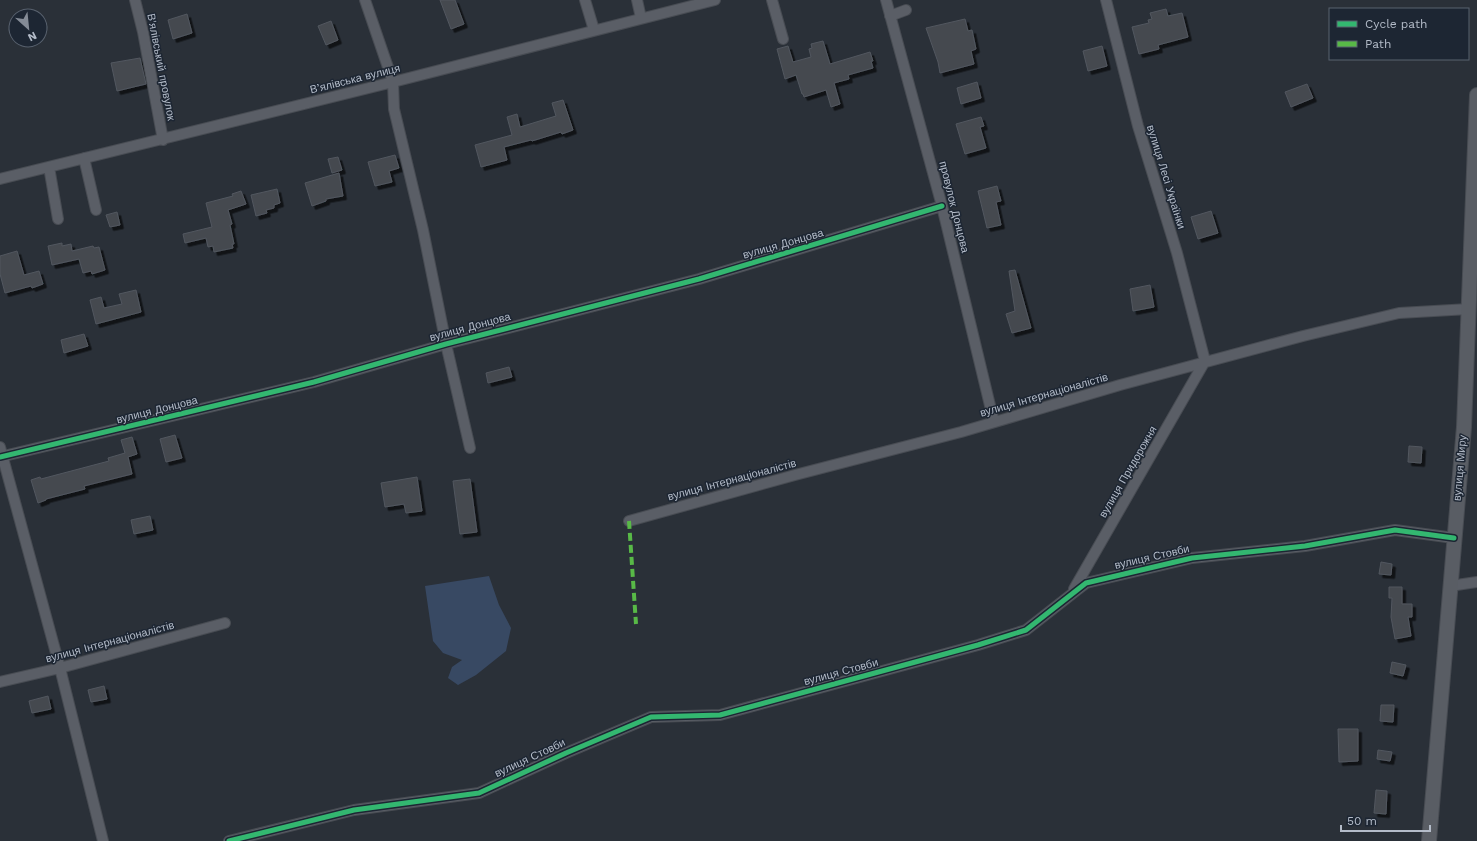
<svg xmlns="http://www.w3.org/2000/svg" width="1477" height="841" font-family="'Work Sans',sans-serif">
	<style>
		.water { fill: #384963 }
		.building { fill: #444950; stroke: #52575f; filter: url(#shadow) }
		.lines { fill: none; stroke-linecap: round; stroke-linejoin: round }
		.street-casing { stroke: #484c53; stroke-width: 12 }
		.secondary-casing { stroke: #484c53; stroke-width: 16 }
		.street { stroke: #5a5e66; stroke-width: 10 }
		.secondary { stroke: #595d64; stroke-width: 14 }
		.quiet { stroke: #58b947; stroke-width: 4; stroke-dasharray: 8 4; stroke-linecap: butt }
		.cycleway-casing { stroke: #1d2633; stroke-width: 8 }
		.cycleway { stroke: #33b770; stroke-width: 5 }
		.labels { text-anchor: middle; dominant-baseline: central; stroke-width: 3; stroke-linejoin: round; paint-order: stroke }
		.street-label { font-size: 11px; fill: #b4bcc9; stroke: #1d2633 }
	</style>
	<defs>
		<filter id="shadow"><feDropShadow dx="3.5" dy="3.5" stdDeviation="0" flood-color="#0009"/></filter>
	</defs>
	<rect width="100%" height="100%" fill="#2a3038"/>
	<path class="water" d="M489 576 499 605 511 628 506 651 476 675 458 685 448 678 452 667 462 660 443 653 433 641 425 586Z"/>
	<path class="building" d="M440 0H455L464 24 451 29Z
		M1166 9 1168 16 1182 13 1188 37 1158 45 1159 49 1139 54 1132 27 1149 23 1148 20 1152 19 1150 13Z
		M187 14 192 33 173 39 168 20Z
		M965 19 968 31 972 30 976 49 971 51 974 64 940 73 938 62 926 28Z
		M331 21 338 40 326 45 318 26Z
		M823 41 830 64 870 52 873 61H871L873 68 848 75 849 79 834 83 840 104 831 107 826 90 804 97 803 94H802L796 75 785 79 777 49 788 46 793 62 811 57 809 49 812 48 811 44Z
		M1102 46 1107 66 1088 71 1083 51Z
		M140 58 146 84 117 91 111 63Z
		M977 82 981 98 961 104 957 88Z
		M1307 84 1313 98 1291 107 1285 92Z
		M563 100 573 130 562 134 561 132 532 141 531 140 504 147 507 160 481 167 475 145 512 135 507 117 517 114 520 127 556 116 552 103Z
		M981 117 984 126 980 127 986 148 965 154 956 124Z
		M395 155 399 168 389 171 392 182 375 186 368 162Z
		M338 157 342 170 332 173 328 159Z
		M339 173 343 196 326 199V201L312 206 305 183Z
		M997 186 1001 201 996 202 1001 225 987 228 978 191Z
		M277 189 280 203 274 205V208L266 210 267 213 256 216 251 195Z
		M241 191 246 204 228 210 232 224 230 225 234 244H232L233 248 214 252 213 246 208 247 206 238 185 243 183 234 212 227 206 203 233 196 232 194Z
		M1211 211 1218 233 1198 239 1191 217Z
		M117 212 120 225 110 227 106 215Z
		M62 243V246L71 244 72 251 93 246 94 248 99 247 105 270 92 274 91 271 83 273 79 259 52 265 48 246Z
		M17 251 24 275 39 271 43 284 32 288 31 286 5 293 0 274V256Z
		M1015 270 1031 328 1012 333 1006 314 1015 311 1009 271Z
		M1150 285 1154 307 1133 311 1130 289Z
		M136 290 141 312 96 324 90 300 101 297 104 308 122 304 119 294Z
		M84 334 88 346 64 353 61 340Z
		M509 367 512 377 488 383 486 373Z
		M175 435 182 458 166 462 160 439Z
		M132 437 137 454 128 457 132 474 84 486 85 489 46 499V500L38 503 31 480 40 477 41 479 109 461 108 458 125 453 121 440Z
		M1409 446 1422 447 1421 463 1408 462Z
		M417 477 422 511 406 513 404 504 385 507 381 483Z
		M470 479 477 532 460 534 453 481Z
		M150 516 153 530 134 534 131 520Z
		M1381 562 1392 564 1391 575 1379 574Z
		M1389 587H1402V604H1412V617H1408L1411 636 1395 639 1391 617 1392 598H1389Z
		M1392 662 1406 665 1403 676 1390 673Z
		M104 686 107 699 91 702 88 690Z
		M48 696 51 709 32 713 29 701Z
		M1381 705H1394L1393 722 1380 721Z
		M1338 729H1358V761L1339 762Z
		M1378 750 1392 752 1390 761 1377 759Z
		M1376 790 1387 791 1386 814 1374 813Z"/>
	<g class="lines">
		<g class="street-casing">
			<path id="street" d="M135 0 143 32 163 140
				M365 0 393 82 394 109 423 230 446 344 470 448
				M585 0 594 30
				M637 0 641 18
				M772 0 783 39
				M886 0 942 206 994 422
				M890 16 906 10
				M84 158 96 210
				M49 167 58 219
				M0 179 393 82 715 0
				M0 447 60 668 103 841
				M0 457 314 382 446 344 699 279 942 206
				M629 521 795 475 961 432 1120 385 1303 336 1399 313 1469 309
				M1450 586 1477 582
				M1074 589 1205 361 1177 253 1138 126 1106 0
				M0 682 60 668 225 623
				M229 841 354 810 479 793 566 753 651 717 720 715 978 645 1026 630 1086 583 1192 558 1305 546 1395 530 1454 538"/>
		</g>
		<g class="secondary-casing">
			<path id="secondary" d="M1429 841 1464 427 1477 95"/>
		</g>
		<use href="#street" class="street"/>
		<use href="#secondary" class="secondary"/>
		<path class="quiet" d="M629 521 636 624"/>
		<g class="cycleway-casing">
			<path id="cycleway" d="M0 457 314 382 446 344 699 279 942 206
				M229 841 354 810 479 793 566 753 651 717 720 715 978 645 1026 630 1086 583 1192 558 1305 546 1395 530 1454 538"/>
		</g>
		<use href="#cycleway" class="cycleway"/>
	</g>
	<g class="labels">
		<g class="street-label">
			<text transform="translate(161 67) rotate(79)">В'ялівський провулок</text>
			<text transform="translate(355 79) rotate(-14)">В’ялівська вулиця</text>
			<text transform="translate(1166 177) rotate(73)">вулиця Лесі Українки</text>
			<text transform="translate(954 207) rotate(76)">провулок Донцова</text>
			<text transform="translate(783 244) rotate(-16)">вулиця Донцова</text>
			<text transform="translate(470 327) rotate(-15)">вулиця Донцова</text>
			<text transform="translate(1044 395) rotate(-16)">вулиця Інтернаціоналістів</text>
			<text transform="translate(157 410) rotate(-14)">вулиця Донцова</text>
			<text transform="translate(1460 468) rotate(-85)">вулиця Миру</text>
			<text transform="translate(1128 472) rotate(-60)">вулиця Придорожня</text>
			<text transform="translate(732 480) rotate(-15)">вулиця Інтернаціоналістів</text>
			<text transform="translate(1152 557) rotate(-13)">вулиця Стовби</text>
			<text transform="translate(110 642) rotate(-15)">вулиця Інтернаціоналістів</text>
			<text transform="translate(841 672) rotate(-15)">вулиця Стовби</text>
			<text transform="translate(530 758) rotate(-25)">вулиця Стовби</text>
		</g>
	</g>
	<rect x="1329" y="8" width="140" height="52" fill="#1d2633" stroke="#59626f"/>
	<rect x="1337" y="21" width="20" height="6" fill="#33b770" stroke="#59626f"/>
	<text x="1365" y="28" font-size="12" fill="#b4bcc9">Cycle path</text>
	<rect x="1337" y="41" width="20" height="6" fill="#58b947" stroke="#59626f"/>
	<text x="1365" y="48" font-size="12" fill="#b4bcc9">Path</text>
	<g transform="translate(28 28) rotate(153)"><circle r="19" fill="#1d2633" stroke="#59626f"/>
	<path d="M0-3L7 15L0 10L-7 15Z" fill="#848b96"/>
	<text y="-6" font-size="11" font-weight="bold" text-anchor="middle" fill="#b4bcc9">N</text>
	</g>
	<path d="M1341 825v6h89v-6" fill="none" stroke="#b4bcc9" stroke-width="2"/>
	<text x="1347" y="825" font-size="12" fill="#b4bcc9" stroke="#1d2633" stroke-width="3" paint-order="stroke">50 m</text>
</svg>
